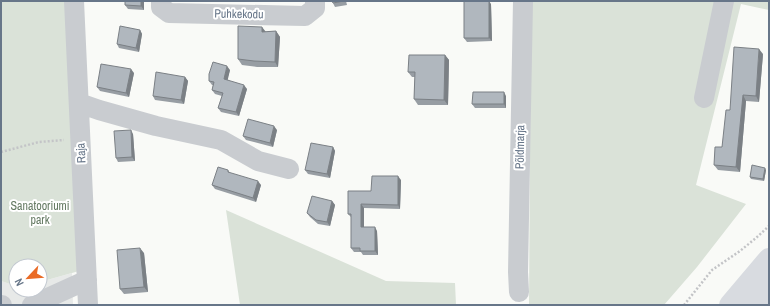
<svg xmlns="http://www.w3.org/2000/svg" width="770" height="306" font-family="'Archivo Narrow',sans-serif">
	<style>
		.built { fill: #e7e9e8 }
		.green { fill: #dae2d8 }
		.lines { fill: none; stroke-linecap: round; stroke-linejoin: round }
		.path { stroke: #c3c4c7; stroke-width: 2.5; stroke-dasharray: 2 2; stroke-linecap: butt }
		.minor { stroke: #c9ccd0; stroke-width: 20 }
		.highway { stroke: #d8dbe0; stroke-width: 22 }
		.wall { fill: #979da3 }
		.shaded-wall { fill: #7b8085 }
		.building { fill: #b0b7be; stroke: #7b8085 }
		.labels { text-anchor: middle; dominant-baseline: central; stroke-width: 4; stroke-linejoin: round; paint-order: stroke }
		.street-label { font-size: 12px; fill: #677689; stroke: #fff }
		.park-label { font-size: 12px; fill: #657a63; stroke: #fff }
	</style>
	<rect width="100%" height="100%" fill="#f9faf7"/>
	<path class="built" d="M72 273 73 305H1V281L16 286V290H40V282Z"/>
	<path class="green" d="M1 1H69L79 271 40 282V266H16V286L1 281Z
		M531 1H769V10L741 4 696 185 746 204 697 267 664 305H529Z
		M226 210 386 281 455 283 456 305H240Z"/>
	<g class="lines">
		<path class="path" d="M1 152 39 142 64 140
			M684 305 712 270 740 251 756 238 769 226"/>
		<path class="minor" d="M74 1 88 305
			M161 1V7L169 13 305 16 315 8V1
			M704 98 724 1
			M79 103 99 110 156 126 221 140 258 161 289 169
			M519 292 518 272 523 1
			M1 305H2
			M32 305 87 280"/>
		<path class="highway" d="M730 305 769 259
			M756 305 769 286"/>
	</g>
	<path class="wall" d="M125 1H144V10L128 9 125 5Z
		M332 1H346L347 5 335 7Z
		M491 4 492 41 467 42 464 38Z
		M140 30 142 34 139 52 119 48 117 44Z
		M276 31 280 37 278 67H257L242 65 238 59 265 32Z
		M763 54 759 102 746 101 740 172 718 170 714 165 722 147 730 110Z
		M445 55 449 60 448 105H418L414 99 415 77H412L408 72Z
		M230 70 227 80 247 89 239 116 221 112 218 108 222 96 215 94 212 90 213 85H212L209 81Z
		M134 73 129 97 100 91 97 87Z
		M185 77 188 81 184 104 155 100 153 96Z
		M506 96V108H475L472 104Z
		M277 130 273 147 246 140 243 136Z
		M133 134 135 161 118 162 116 158Z
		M333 147 335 151 330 178 308 174 305 170Z
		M228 170 230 173 261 185 256 202 215 189 212 185Z
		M766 170 764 181 751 179 750 177Z
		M401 180 400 209 364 208V227L377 231 378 255H363L361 252H354L351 248V217L348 214 371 191Z
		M332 201 335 205 330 226 318 224 310 217 307 213Z
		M144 253 148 292 124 294 120 289Z"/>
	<path class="shaded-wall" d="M141 1H144V10L141 6Z
		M489 1 491 4 492 41 489 38Z
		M262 27 266 32H262Z
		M140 30 142 34 139 52 136 48Z
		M276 31 280 37 278 67 275 62Z
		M759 49 763 54 759 102 756 96Z
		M445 55 449 60 448 105 444 100Z
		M227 66 230 70 227 83 224 79Z
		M131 69 134 73 129 97 126 93Z
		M185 77 188 81 184 104 181 100Z
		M244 85 247 89 239 116 236 112Z
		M504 92 506 96V108L504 104Z
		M743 95 746 101 740 172 736 167Z
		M274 126 277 130 273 147 270 143Z
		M131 130 133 134 135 161 132 157Z
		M333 147 335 151 330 178 327 174Z
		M765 168 766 170 764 181 763 179Z
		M398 176 401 180 400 209 398 205Z
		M258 181 261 185 256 202 253 198Z
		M332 201 335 205 330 226 327 222Z
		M361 204 364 208V231L361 227Z
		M375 227 377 231 378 255 375 251Z
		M140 248 144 253 148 292 144 287Z"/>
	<path class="building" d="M125 1H141V6L125 5Z
		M332 1H344L333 3Z
		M464 1H489V38H464Z
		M120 26 140 30 136 48 117 44Z
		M238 26 262 27V32L276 31 275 62 254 61 238 59Z
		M734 47 759 49 756 96 743 95 736 167 714 165 715 147H722L726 110H730Z
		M409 55H445L444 100 414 99 415 72H408Z
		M213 62 227 66 224 79 244 85 236 112 218 108 223 93 212 90 214 82 209 81V74Z
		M101 64 131 69 126 93 97 87Z
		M156 72 185 77 181 100 153 96Z
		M473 92H504V104H472Z
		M248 119 274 126 270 143 243 136Z
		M131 130 132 157 116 158 114 131Z
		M311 143 333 147 327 174 305 170Z
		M752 165 765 168 763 179 750 177Z
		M218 167 228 170V172L258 181 253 198 212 185Z
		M372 176H398V205L361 204V227H375V251H360V248H351V214H348V191H371Z
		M312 196 332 201 327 222 316 220 307 213Z
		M140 248 144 287 120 289 117 250Z"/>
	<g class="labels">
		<g class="street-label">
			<text transform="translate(239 14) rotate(1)">Puhkekodu</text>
			<text transform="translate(520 147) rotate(-89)">Põldmarja</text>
			<text transform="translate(81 153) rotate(-93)">Raja</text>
		</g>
		<g class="park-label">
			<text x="40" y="206">Sanatooriumi<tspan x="40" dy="14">park</tspan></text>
		</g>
	</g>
	<rect width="770" height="306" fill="none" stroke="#677689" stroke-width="4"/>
	<g transform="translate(28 278) rotate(244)"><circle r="19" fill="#ffffff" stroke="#c2c8d0"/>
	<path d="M0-3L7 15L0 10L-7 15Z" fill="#ea6b26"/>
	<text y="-6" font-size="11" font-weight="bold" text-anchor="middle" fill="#677689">N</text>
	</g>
</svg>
